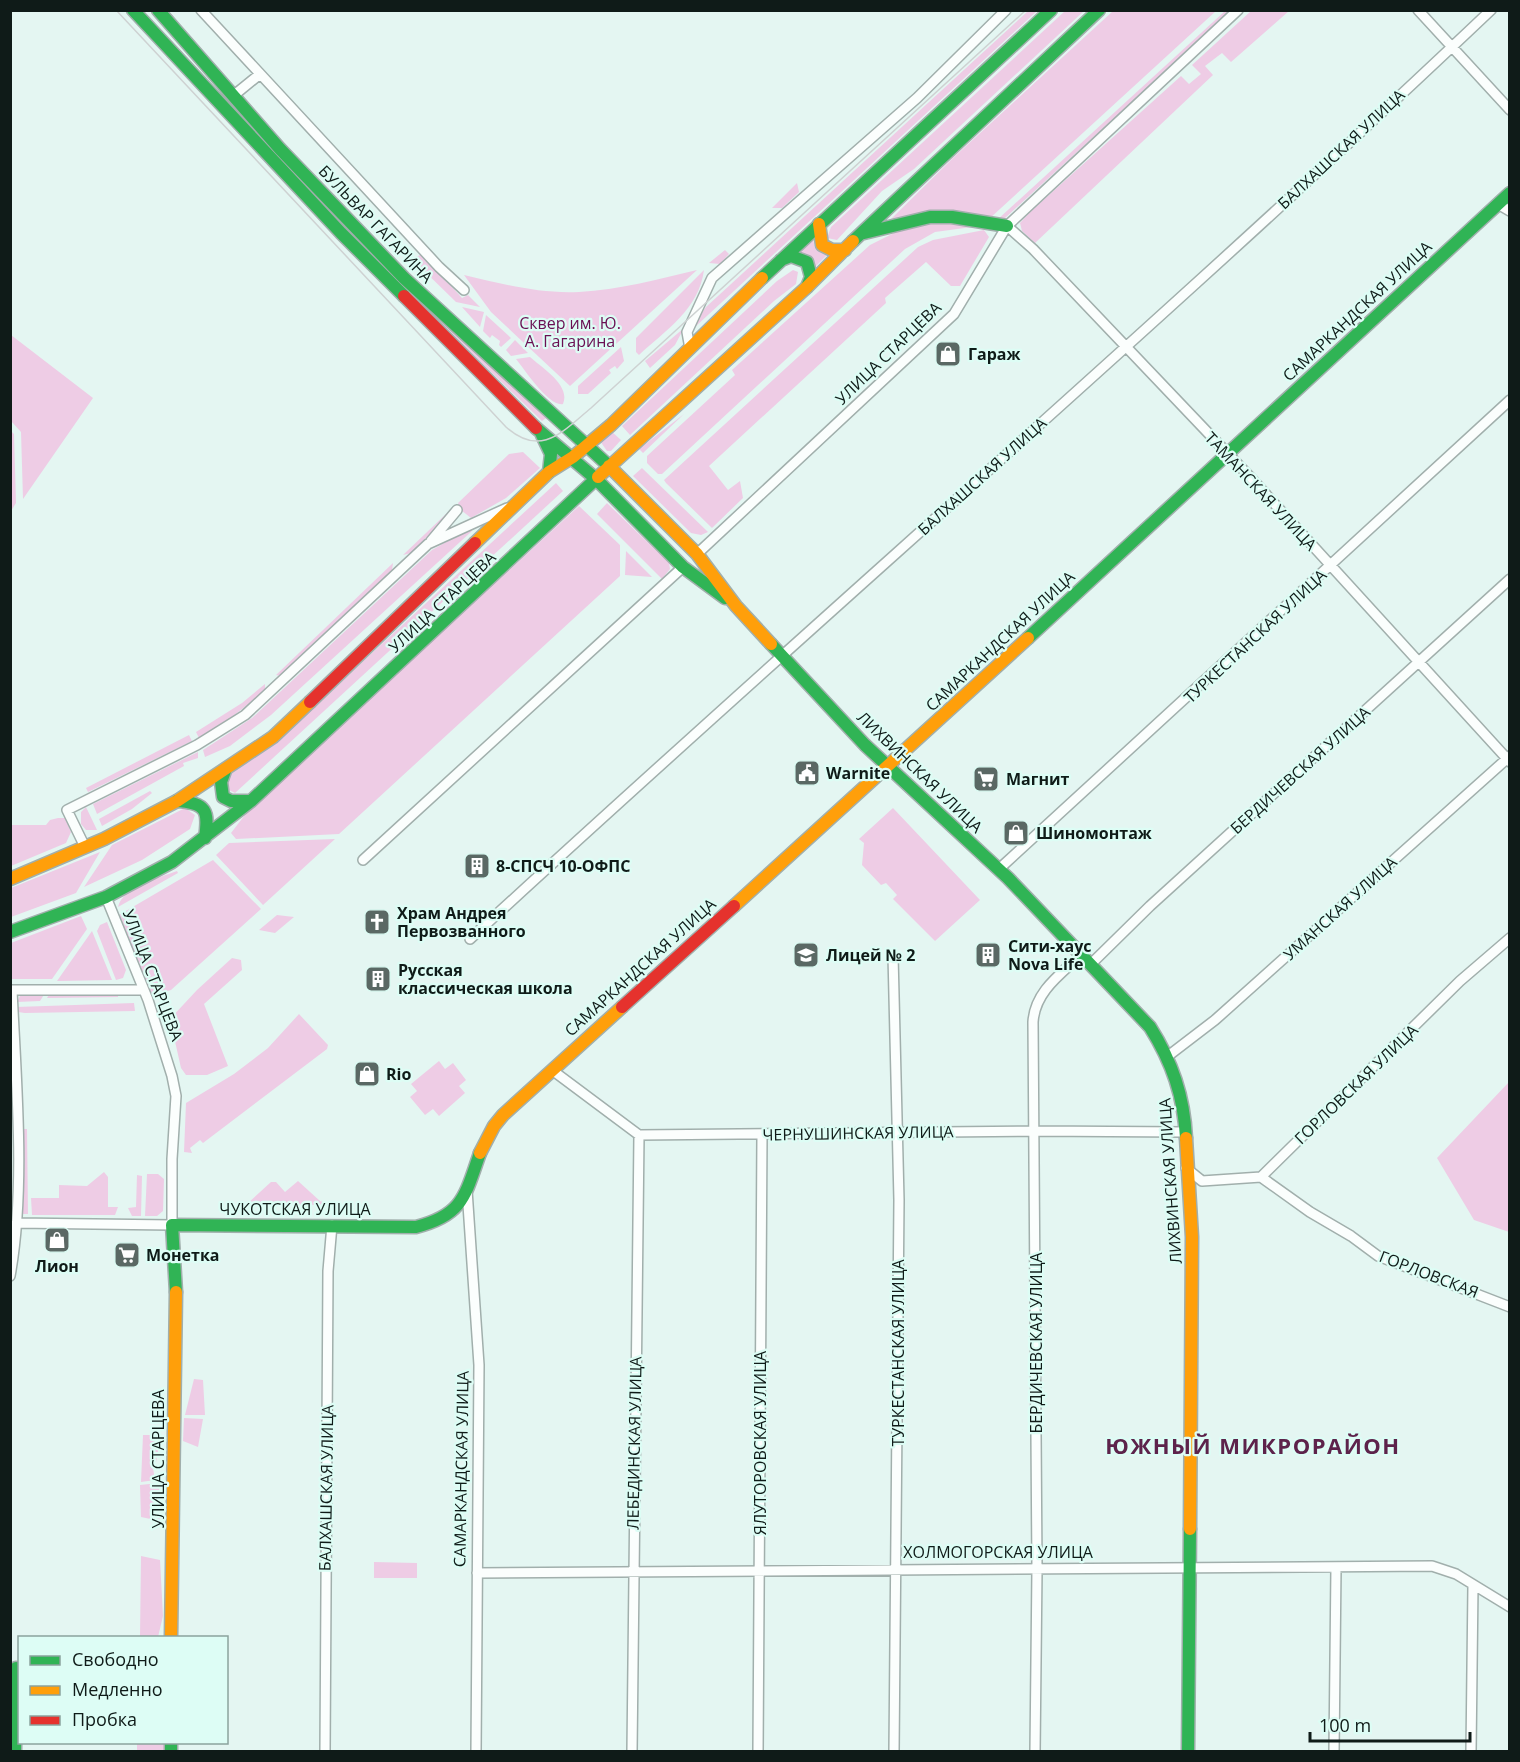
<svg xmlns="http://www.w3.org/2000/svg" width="1520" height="1762" font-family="'Open Sans',sans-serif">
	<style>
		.green { fill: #eecce5 }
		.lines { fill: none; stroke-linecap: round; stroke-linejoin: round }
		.street-casing { stroke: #a1afac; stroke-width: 12 }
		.fast-casing { stroke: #a1afac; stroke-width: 15 }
		.slow-casing { stroke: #a1afac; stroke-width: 15 }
		.jam-casing { stroke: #a1afac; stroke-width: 15 }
		.street { stroke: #fbfefd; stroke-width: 9 }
		.fast { stroke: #30b455; stroke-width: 12 }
		.slow { stroke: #ff9f0a; stroke-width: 12 }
		.jam { stroke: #e5322d; stroke-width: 12 }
		.tram { stroke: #ced2d2; stroke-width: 1.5 }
		.labels { text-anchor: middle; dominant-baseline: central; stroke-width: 4.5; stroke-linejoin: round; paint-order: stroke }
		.street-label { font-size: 16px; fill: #0f1b18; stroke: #ddfdf5 }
		.park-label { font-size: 16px; fill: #6a0f53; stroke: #ddfdf5 }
		.poi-label { font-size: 16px; font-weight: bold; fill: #0f1b18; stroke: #ddfdf5; text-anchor: start }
		.district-label { font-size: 22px; font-weight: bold; letter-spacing: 1.5px; fill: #5d234b; stroke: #ddfdf5 }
	</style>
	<rect width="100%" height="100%" fill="#e4f6f2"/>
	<path class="green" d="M1028 11H1037L695 327 697 319 706 307Z
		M1065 11H1084L914 169 882 191 837 240 827 238 831 227Z
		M1113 11H1216L989 219 889 221 954 157Z
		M1225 11H1231L1005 218 996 221Z
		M1251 11H1289L1231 62 1222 53 1205 66 1213 75 1035 243 1022 231 1020 223 1030 212 1181 76 1189 84 1201 74 1192 65Z
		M797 183 799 192 782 208H772Z
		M942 222 972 227 935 232 905 249 662 474H658L647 463V456L735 375 732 370 870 245 904 228Z
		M984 230 989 237 960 286H951L926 262 885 298 886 303 709 466 728 490 740 481 743 498 712 528 666 483 664 480 918 247 933 240Z
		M812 235 815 248 829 253 813 269 799 253Z
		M725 250 729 254 720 264 709 263Z
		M422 254 462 298 468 295 480 307 456 302 412 259Z
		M697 270 570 386 491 312 464 275C502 284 540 294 579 292 619 290 658 279 697 270Z
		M704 270C699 309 666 330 639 355L636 352V338Z
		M793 270 798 272 796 284 774 301 630 435 622 426 777 281Z
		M400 281 546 418 542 421 398 283Z
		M462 307 484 312 480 327Z
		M486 315 511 338 501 347 499 345 500 341 492 335 490 338 483 331Z
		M684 328 675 345 650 368 645 361Z
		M11 335 93 398 23 499 21 432 11 421Z
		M515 340 528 353 511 356 506 350Z
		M621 347 624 361 617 369 615 366 609 370 611 373 588 394H578V386Z
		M530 357C542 368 571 385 563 404 549 407 525 370 516 359Z
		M684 414 643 453 639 449Z
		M11 431 14 434 16 503 11 511Z
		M611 431 621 440 611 451H607L600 441Z
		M523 452 540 468 506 498 471 518 461 510 458 503 509 454Z
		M642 468 708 532 701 535 691 533 633 476Z
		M556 483 563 491 235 793 227 789 226 778 307 713Z
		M607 503 669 563 670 569 662 579 597 514Z
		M579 506 620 545V576L339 834 236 839 231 833 251 807Z
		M448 512 447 517 411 553 403 555Z
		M469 529 472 531 271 715 230 746 205 757 203 750 252 718 432 550Z
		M626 551 652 577 625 575Z
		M393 563 392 570 286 671 281 676 276 675Z
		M265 684V691L228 720 199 738 196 732 242 703Z
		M189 735 192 741 88 792 86 788Z
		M198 752V758L183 763 184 766 97 814 93 804Z
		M150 791 152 793 132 809 102 826 99 819Z
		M86 807 97 830H86L81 824V812Z
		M185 808 195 815 190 829 142 860 84 887 112 845Z
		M893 808 980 900 935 941 893 899 897 895 886 883 881 885 862 865 864 843 859 839Z
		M58 818H65L71 832 66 843 11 866V825H46L50 820Z
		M335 839 263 905 216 855 229 843Z
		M100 852 76 893 11 917V888Z
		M213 860 261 909 171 990 150 996 119 915Z
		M177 871 178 873 118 907C123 886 159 878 177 871Z
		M277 915 294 917 275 933 259 930Z
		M81 916 87 929 52 979H11V943Z
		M107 922 126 970 123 978 116 980 97 931 100 925Z
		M92 931 112 980 57 981Z
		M232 958 241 960 242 970 204 1004 228 1066 207 1075H186L181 1068 170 1019 197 990Z
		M45 993 40 1001 17 1002 21 994Z
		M50 993H118V997L47 998Z
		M134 1003 135 1011 25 1013 18 1012 16 1007Z
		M299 1014 328 1045 327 1049 203 1143 200 1140 190 1148 192 1153 184 1152 186 1103 234 1074 268 1048Z
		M439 1061 445 1069 453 1063 466 1080 459 1086 465 1093 439 1116 433 1109 425 1115 410 1097 417 1091 411 1084Z
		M1509 1082V1232L1474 1220 1437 1158Z
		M24 1129H27L28 1214H21L19 1190 24 1188Z
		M104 1172 108 1177V1207H118L115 1215H32L31 1198H59V1185L87 1186Z
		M147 1174H158L164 1179 163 1211 157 1216H145Z
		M137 1175 142 1176 141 1216H132L128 1208 136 1207Z
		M298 1181 320 1201 332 1205 247 1204 271 1182H276L285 1192Z
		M194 1379 203 1380 205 1415H185Z
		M184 1418 203 1419 198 1447 183 1441Z
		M143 1435H161L156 1462H152L155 1480 141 1482Z
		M159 1483 160 1521 141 1517 140 1485Z
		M141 1556 160 1560 163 1616 158 1637H140Z
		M374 1562 417 1563V1578H374Z
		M137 1743H164V1751H137Z"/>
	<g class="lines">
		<g class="street-casing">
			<path id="street" d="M201 10 439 267 464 290
				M1418 10 1510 110
				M233 96 260 74
				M1498 204 1510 211
				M1007 226 1033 249 1251 478 1510 762
				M690 349 687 332 712 278 917 98 1006 10
				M431 541 457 510
				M697 554 954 314 1007 226 1238 10
				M85 847 67 810 197 745 245 715 428 544 507 508
				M363 860 683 567
				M999 869 1510 400
				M470 939C808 627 1157 327 1491 10
				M893 955 899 1200 894 1752
				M1091 964 1150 906 1510 579
				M10 990H144
				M1168 1056 1215 1020 1510 756
				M552 1070 639 1135 1035 1131 1185 1132
				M1186 1168 1202 1181 1261 1177 1460 981 1510 938
				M1261 1177 1310 1212 1351 1236 1378 1256 1510 1307
				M467 1190 479 1365 476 1752
				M16 1223 172 1225V1159L176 1096 172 1076 148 1000 106 897
				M10 1276C26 1188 16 1080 12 990
				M477 1573 1432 1566 1456 1574 1510 1607
				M325 1752 328 1271 332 1225
				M632 1752 639 1135
				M758 1752 762 1135
				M1035 1752 1037 1569 1033 1022C1035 991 1061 974 1082 954
				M1334 1752 1336 1567
				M1471 1752 1473 1585"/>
		</g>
		<g class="fast-casing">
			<path id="fast" d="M133 10 341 233 404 296
				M158 10 280 149 404 278 609 466
				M864 233 930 217H952L1007 226
				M853 241 1099 10
				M781 260 791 256 807 262 811 277 807 287
				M762 278 1051 10
				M536 428 596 479
				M542 435 551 454 549 472
				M596 479 683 567 725 598
				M1028 638 1510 193
				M771 644 865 745 1008 878 1150 1027C1172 1062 1184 1096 1186 1138
				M225 771 221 782 223 797 231 801H251
				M177 801C207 803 209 811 205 838
				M10 932 106 897 172 862 251 801 598 477
				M176 1292 172 1225 416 1227C463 1215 465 1196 480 1153
				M171 1742V1752
				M15 1752 16 1668
				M1188 1752 1190 1529"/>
		</g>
		<g class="slow-casing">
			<path id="slow" d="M819 224 822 245 832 250H845
				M609 466 697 554 736 606 771 644
				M598 477 807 287 853 241
				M475 543 549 472 573 457 611 425 762 278
				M10 879 104 839 177 801 273 737 310 702
				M734 906 1028 638
				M1186 1138 1192 1237 1190 1529
				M480 1153 494 1126 503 1115 622 1007
				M171 1638 176 1292"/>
		</g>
		<g class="jam-casing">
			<path id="jam" d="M404 296 536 428
				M310 702 475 543
				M622 1007 734 906"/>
		</g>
		<use href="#street" class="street"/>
		<use href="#fast" class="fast"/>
		<use href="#slow" class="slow"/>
		<use href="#jam" class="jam"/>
		<path class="tram" d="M116 10 506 427C541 458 562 432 591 408L1026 10"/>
	</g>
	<defs>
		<g id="shop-square" transform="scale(1.35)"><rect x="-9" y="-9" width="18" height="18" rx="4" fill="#5a6864" stroke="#ddfdf5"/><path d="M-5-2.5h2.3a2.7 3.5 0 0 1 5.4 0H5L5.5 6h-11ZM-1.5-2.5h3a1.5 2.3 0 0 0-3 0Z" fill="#fff"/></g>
		<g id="civic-square" transform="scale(1.35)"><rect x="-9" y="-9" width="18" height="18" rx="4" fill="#5a6864" stroke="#ddfdf5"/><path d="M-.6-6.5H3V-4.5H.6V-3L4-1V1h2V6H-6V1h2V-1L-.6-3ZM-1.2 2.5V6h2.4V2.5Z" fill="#fff"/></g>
		<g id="supermarket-square" transform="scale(1.35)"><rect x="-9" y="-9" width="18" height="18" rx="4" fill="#5a6864" stroke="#ddfdf5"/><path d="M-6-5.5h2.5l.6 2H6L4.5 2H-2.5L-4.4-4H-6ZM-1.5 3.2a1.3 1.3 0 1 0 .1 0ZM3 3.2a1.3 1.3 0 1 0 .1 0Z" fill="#fff"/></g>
		<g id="building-square" transform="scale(1.35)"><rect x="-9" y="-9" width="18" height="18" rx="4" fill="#5a6864" stroke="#ddfdf5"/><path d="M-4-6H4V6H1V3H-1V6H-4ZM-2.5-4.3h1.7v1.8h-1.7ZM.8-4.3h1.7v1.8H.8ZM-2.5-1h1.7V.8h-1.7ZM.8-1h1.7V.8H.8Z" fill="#fff"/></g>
		<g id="church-square" transform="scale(1.35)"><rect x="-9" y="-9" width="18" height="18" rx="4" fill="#5a6864" stroke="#ddfdf5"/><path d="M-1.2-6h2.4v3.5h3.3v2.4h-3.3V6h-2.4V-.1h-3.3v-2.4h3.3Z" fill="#fff"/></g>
		<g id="school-square" transform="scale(1.35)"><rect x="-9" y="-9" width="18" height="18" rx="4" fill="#5a6864" stroke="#ddfdf5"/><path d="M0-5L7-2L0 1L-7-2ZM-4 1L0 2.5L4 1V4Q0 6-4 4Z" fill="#fff"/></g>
	</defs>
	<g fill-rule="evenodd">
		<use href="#shop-square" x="948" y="354"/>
		<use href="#civic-square" x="807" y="773"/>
		<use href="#supermarket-square" x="986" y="779"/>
		<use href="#shop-square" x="1016" y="833"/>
		<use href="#building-square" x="477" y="866"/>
		<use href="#church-square" x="377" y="922"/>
		<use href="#school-square" x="806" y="955"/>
		<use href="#building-square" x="988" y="955"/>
		<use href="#building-square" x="378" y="979"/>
		<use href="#shop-square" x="367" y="1074"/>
		<use href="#shop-square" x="57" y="1240"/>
		<use href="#supermarket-square" x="127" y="1255"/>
	</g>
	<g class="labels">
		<g class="street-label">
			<text transform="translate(1341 149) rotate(-43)">БАЛХАШСКАЯ УЛИЦА</text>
			<text transform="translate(376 224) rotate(46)">БУЛЬВАР ГАГАРИНА</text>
			<text transform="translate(1357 311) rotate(-43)">САМАРКАНДСКАЯ УЛИЦА</text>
			<text transform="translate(888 353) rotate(-44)">УЛИЦА СТАРЦЕВА</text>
			<text transform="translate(982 476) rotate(-42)">БАЛХАШСКАЯ УЛИЦА</text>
			<text transform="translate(1261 491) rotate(47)">ТАМАНСКАЯ УЛИЦА</text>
			<text transform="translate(442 602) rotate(-43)">УЛИЦА СТАРЦЕВА</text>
			<text transform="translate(1255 636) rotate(-43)">ТУРКЕСТАНСКАЯ УЛИЦА</text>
			<text transform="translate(1000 641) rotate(-43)">САМАРКАНДСКАЯ УЛИЦА</text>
			<text transform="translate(1300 770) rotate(-42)">БЕРДИЧЕВСКАЯ УЛИЦА</text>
			<text transform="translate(920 772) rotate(44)">ЛИХВИНСКАЯ УЛИЦА</text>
			<text transform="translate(1340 908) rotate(-42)">УМАНСКАЯ УЛИЦА</text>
			<text transform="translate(640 967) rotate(-42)">САМАРКАНДСКАЯ УЛИЦА</text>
			<text transform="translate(153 975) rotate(69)">УЛИЦА СТАРЦЕВА</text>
			<text transform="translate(1356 1084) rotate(-44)">ГОРЛОВСКАЯ УЛИЦА</text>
			<text transform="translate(858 1133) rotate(-1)">ЧЕРНУШИНСКАЯ УЛИЦА</text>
			<text transform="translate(1170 1181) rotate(-94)">ЛИХВИНСКАЯ УЛИЦА</text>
			<text x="295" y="1209">ЧУКОТСКАЯ УЛИЦА</text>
			<text transform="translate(1429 1274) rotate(21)">ГОРЛОВСКАЯ</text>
			<text transform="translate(1036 1343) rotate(-90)">БЕРДИЧЕВСКАЯ УЛИЦА</text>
			<text transform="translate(898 1353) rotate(-90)">ТУРКЕСТАНСКАЯ УЛИЦА</text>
			<text transform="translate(634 1443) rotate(-89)">ЛЕБЕДИНСКАЯ УЛИЦА</text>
			<text transform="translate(760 1443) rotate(-90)">ЯЛУТОРОВСКАЯ УЛИЦА</text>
			<text transform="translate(158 1459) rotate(-90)">УЛИЦА СТАРЦЕВА</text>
			<text transform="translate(461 1469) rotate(-89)">САМАРКАНДСКАЯ УЛИЦА</text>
			<text transform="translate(326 1488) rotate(-89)">БАЛХАШСКАЯ УЛИЦА</text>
			<text x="998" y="1552">ХОЛМОГОРСКАЯ УЛИЦА</text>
		</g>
		<g class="park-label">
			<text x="570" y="323">Сквер им. Ю.<tspan x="570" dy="18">А. Гагарина</tspan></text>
		</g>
		<g class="poi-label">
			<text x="968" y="354">Гараж</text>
			<text x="826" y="773">Warnite</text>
			<text x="1006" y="779">Магнит</text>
			<text x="1036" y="833">Шинoмонтаж</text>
			<text x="496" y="866">8-СПСЧ 10-ОФПС</text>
			<text x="397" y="913">Храм Андрея<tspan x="397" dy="18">Первозванного</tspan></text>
			<text x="1008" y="946">Сити-хаус<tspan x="1008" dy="18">Nova Life</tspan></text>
			<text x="826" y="955">Лицей № 2</text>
			<text x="398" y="970">Русская<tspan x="398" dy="18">классическая школа</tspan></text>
			<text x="386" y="1074">Rio</text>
			<text x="146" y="1255">Монетка</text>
			<text x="57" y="1266" text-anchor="middle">Лион</text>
		</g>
		<g class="district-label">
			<text x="1253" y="1445">ЮЖНЫЙ МИКРОРАЙОН</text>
		</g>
	</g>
	<rect width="1520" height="1762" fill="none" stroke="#0f1b18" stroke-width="24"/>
	<rect x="18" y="1636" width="210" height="108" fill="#ddfdf5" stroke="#8ba39d" stroke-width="1.5"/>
	<rect x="30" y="1656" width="30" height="9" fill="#30b455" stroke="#8ba39d" stroke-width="1.5"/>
	<text x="72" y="1666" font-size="18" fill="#0f1b18">Свободно</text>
	<rect x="30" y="1686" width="30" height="9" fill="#ff9f0a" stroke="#8ba39d" stroke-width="1.5"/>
	<text x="72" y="1696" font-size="18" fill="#0f1b18">Медленно</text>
	<rect x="30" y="1716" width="30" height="9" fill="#e5322d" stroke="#8ba39d" stroke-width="1.5"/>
	<text x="72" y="1726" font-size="18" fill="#0f1b18">Пробка</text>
	<path d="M1310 1732v9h160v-9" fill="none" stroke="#0f1b18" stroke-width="3"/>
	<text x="1319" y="1732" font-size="18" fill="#0f1b18" stroke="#ddfdf5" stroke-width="4.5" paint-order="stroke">100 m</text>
</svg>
